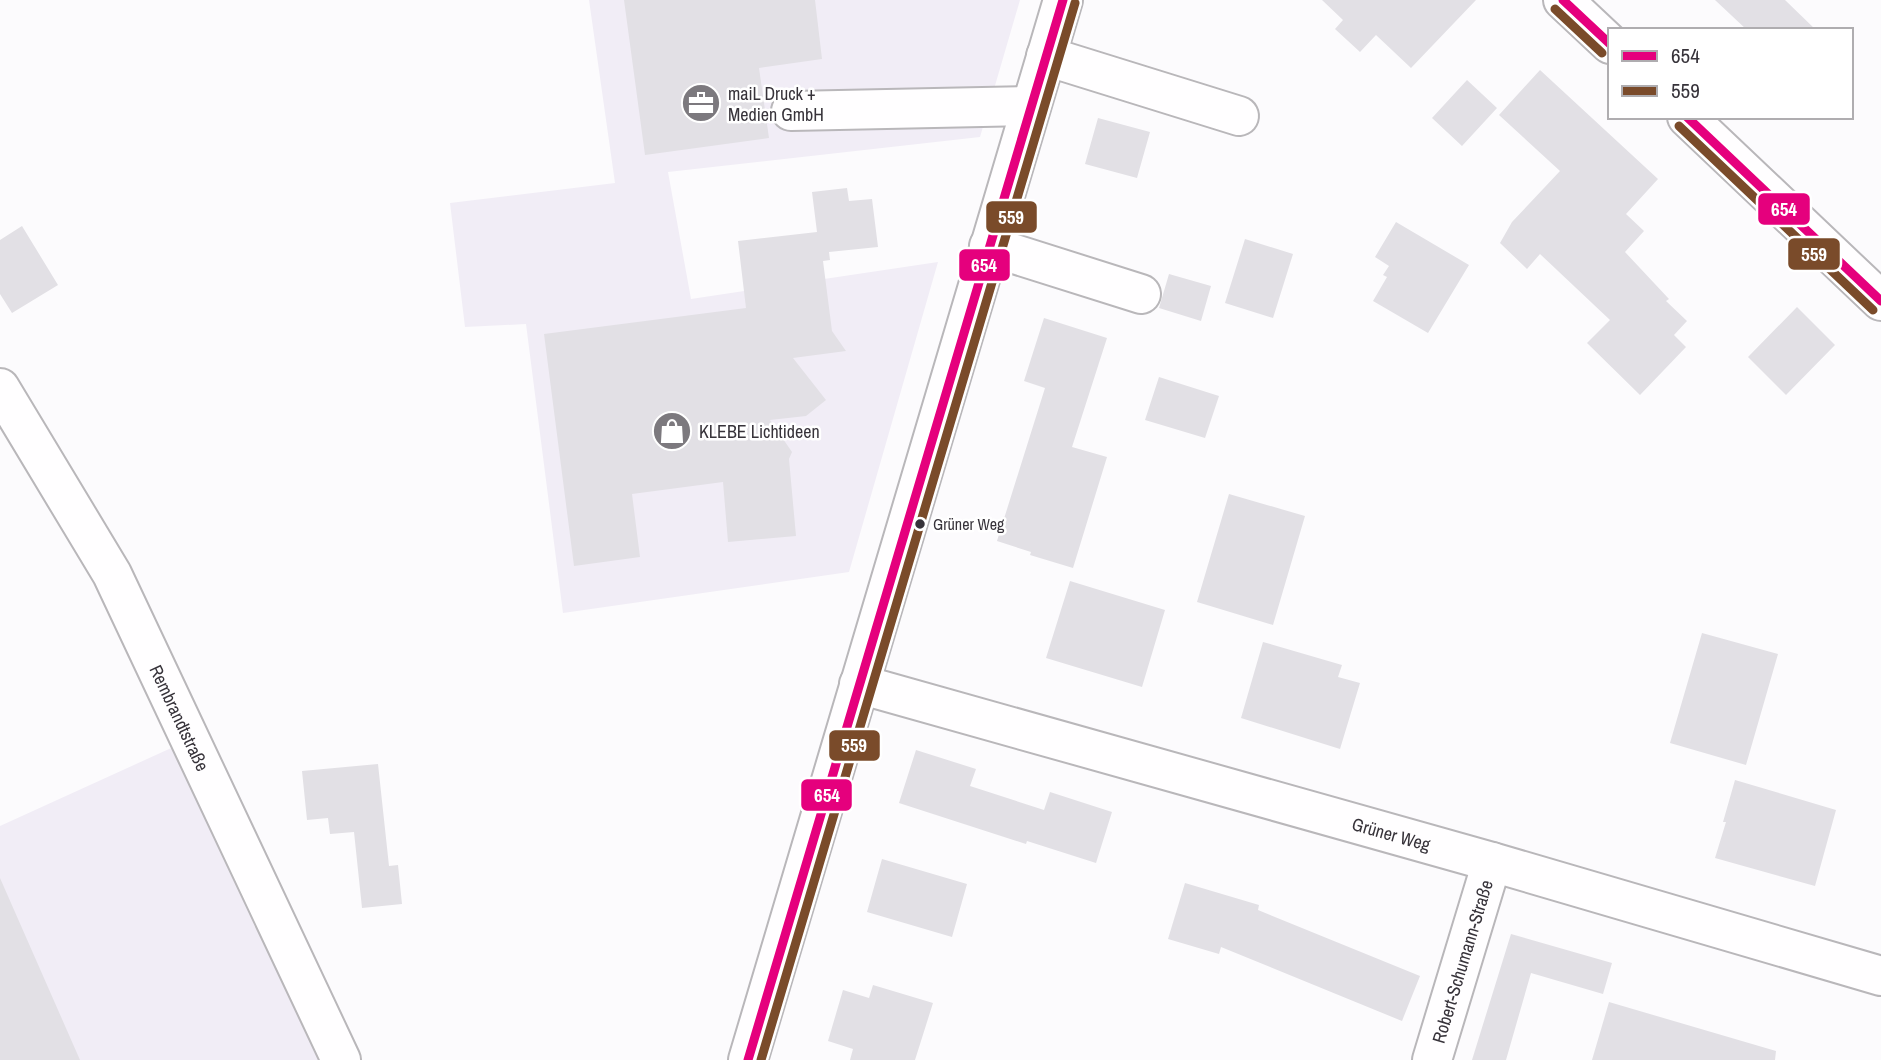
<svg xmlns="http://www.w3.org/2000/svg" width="1881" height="1060" font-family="'Archivo Narrow',sans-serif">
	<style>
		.built { fill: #f1edf6 }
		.building { fill: #e2e0e5 }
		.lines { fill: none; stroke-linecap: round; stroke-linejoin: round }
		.minor-casing { stroke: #b9b7ba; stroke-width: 42 }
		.minor { stroke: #fffeff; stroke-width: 38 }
		.bus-1-casing { stroke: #fff; stroke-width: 14 }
		.bus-2-casing { stroke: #fff; stroke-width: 14 }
		.bus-1 { stroke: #e5007d; stroke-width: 9 }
		.bus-2 { stroke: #7a4b2a; stroke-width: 9 }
		.bus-dot { fill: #37333a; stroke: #fff; stroke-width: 2.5 }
		.labels { text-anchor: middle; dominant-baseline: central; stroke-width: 5; stroke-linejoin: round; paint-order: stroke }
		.bus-label { font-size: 16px; fill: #37333a; stroke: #fff; text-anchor: start }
		.poi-label { font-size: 18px; fill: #37333a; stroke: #fff; text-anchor: start }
		.street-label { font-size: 18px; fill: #37333a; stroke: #fff }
		.line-badge { stroke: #fff; stroke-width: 2.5 }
		.badge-label { font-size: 19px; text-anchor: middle; font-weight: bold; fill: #fff }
	</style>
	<rect width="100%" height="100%" fill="#fcfbfd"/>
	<path class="built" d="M589 0H1020L980 137 668 172 691 299 938 262 849 572 563 613 526 324 465 327 450 203 615 183Z
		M180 744 329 1060H0V826Z"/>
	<path class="building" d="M624 0H815L822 59 759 68 769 138 645 155Z
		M1322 0H1476L1411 68 1376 35 1360 52 1335 29 1343 20Z
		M1715 0H1785L1816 30H1747Z
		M1540 70 1658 179 1626 214 1644 231 1625 252 1669 299 1666 301 1687 321 1674 335 1686 347 1640 395 1587 343 1610 320 1540 254 1527 269 1500 243 1512 222 1560 171 1499 115Z
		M1467 80 1497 108 1462 146 1432 118Z
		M1098 118 1150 132 1137 178 1085 164Z
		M847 188 849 201 872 199 878 247 829 252 830 260 823 261 832 331 846 351 793 358 826 400 806 416 770 420 792 452 789 459 796 536 728 542 723 482 632 494 640 557 574 566 544 334 746 308 738 241 817 232 812 192Z
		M1396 222 1469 265 1428 333 1373 301 1387 277 1383 275 1389 266 1375 257Z
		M22 226 58 285 12 313 0 294V240Z
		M1245 239 1293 254 1273 318 1225 303Z
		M1169 274 1211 286 1201 321 1159 308Z
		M1797 307 1835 345 1786 395 1748 357Z
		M1044 318 1107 338 1072 447 1107 457 1073 568 1030 555 1031 552 997 541 1045 388 1024 381Z
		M1159 377 1219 396 1205 438 1145 420Z
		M1229 494 1305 516 1273 625 1197 602Z
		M1070 581 1165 610 1142 687 1046 658Z
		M1702 633 1778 654 1746 765 1670 743Z
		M1263 642 1342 665 1338 677 1360 683 1340 749 1241 718Z
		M916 750 976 769 970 786 1044 810 1050 792 1112 812 1096 863 1027 841 1026 844 899 803Z
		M378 764 389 866 398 865 402 904 362 908 354 832 330 834 328 818 307 820 302 771Z
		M1735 780 1836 810 1815 886 1715 858 1726 822H1723Z
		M882 859 967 884 952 937 867 912Z
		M0 878 80 1060H0Z
		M1185 883 1259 905 1258 910 1420 976 1402 1021 1221 947 1219 954 1168 939Z
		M1511 934 1612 963 1603 994 1531 973 1506 1060H1472Z
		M873 985 933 1003 915 1060H850L853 1049 828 1041 843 990 869 998Z
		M1609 1002 1776 1051 1775 1060H1592Z"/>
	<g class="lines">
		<g class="minor-casing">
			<g id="minor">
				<path d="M1563 0 1610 44"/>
				<path d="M1046 56 1239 116"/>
				<path d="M791 111 1031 106"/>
				<path d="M1687 117 1881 301"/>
				<path d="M989 246 1141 294"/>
				<path id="s1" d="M0 388 112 574 341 1060"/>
				<path id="s2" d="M859 684 1492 862 1881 976"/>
				<path d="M748 1060 1063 0"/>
				<path id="s3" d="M1432 1060 1492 862"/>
			</g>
		</g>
		<use href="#minor" class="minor"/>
		<g class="bus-1-casing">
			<path id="bus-1" d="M1563 0 1610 44
				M1687 117 1881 301
				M748 1060 1063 0"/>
		</g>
		<g class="bus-2-casing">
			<path id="bus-2" d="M1555 9 1602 53
				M1679 126 1873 310
				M761 1060 1075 3"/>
		</g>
		<use href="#bus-1" class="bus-1"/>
		<use href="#bus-2" class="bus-2"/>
	</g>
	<defs>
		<g id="office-disc" transform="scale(2.0125)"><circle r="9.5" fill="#7c797e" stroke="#fff"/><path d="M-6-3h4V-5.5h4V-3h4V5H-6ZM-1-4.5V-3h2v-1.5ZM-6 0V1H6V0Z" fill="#fff"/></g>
		<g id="shop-disc" transform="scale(2.0125)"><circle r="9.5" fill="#7c797e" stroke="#fff"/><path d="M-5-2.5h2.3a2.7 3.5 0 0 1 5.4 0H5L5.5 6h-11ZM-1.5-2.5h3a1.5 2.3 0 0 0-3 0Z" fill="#fff"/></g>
	</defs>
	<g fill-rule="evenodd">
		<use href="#office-disc" x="701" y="103"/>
		<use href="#shop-disc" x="672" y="431"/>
	</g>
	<circle class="bus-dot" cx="920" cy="524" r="6"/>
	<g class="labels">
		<g class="bus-label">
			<text x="933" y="524">Grüner Weg</text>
		</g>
		<g class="poi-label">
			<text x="728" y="93">maiL Druck +<tspan x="728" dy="21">Medien GmbH</tspan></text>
			<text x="699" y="431">KLEBE Lichtideen</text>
		</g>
		<g class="street-label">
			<text stroke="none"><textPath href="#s1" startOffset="376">Rembrandtstraße</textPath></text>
			<text stroke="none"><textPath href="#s2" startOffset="553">Grüner Weg</textPath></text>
			<text stroke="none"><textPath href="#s3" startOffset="103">Robert-Schumann-Straße</textPath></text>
		</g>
	</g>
	<g class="line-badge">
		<rect x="1757" y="192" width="54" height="34" rx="7" fill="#e5007d"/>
		<rect x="985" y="200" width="53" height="34" rx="7" fill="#7a4b2a"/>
		<rect x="1787" y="237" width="54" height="34" rx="7" fill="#7a4b2a"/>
		<rect x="958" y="248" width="53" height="34" rx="7" fill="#e5007d"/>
		<rect x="828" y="729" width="53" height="33" rx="7" fill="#7a4b2a"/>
		<rect x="800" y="778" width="53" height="34" rx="7" fill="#e5007d"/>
	</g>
	<g class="badge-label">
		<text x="1784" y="216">654</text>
		<text x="1011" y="224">559</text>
		<text x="1814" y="261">559</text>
		<text x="984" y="272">654</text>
		<text x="854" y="752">559</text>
		<text x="827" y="802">654</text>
	</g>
	<rect x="1608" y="28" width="245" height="91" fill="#ffffff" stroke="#afadb0" stroke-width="2"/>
	<rect x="1622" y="51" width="35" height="10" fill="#e5007d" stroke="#afadb0" stroke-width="2"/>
	<text x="1671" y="63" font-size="21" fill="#37333a">654</text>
	<rect x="1622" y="86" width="35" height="10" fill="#7a4b2a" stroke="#afadb0" stroke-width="2"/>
	<text x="1671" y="98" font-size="21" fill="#37333a">559</text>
</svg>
